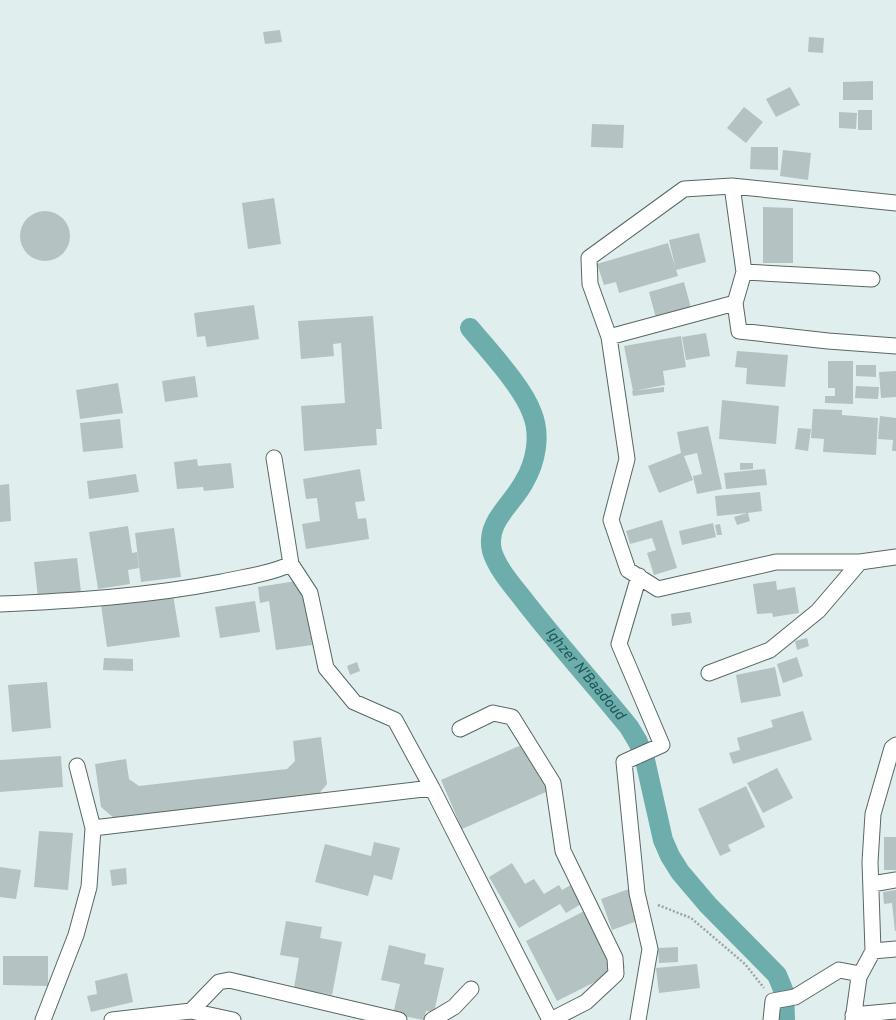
<svg xmlns="http://www.w3.org/2000/svg" width="896" height="1020" font-family="Overpass,sans-serif">
	<style>
		.lines { fill: none; stroke-linecap: round; stroke-linejoin: round }
		.canal { stroke: #6daead; stroke-width: 20 }
		.building { fill: #b4c2c1 }
		.minor-casing { stroke: #5a6666; stroke-width: 17 }
		.path { stroke: #9aa5a5; stroke-width: 2.5; stroke-dasharray: 2 2; stroke-linecap: butt }
		.minor { stroke: #fff; stroke-width: 15 }
		.labels { text-anchor: middle; dominant-baseline: central; stroke-width: 3; stroke-linejoin: round; paint-order: stroke }
		.water-label { font-size: 15px; font-style: italic; fill: #1e5656; stroke: #e0eeee }
	</style>
	<rect width="100%" height="100%" fill="#e0eeee"/>
	<g class="lines">
		<path class="canal" id="s1" d="M470 328C488 350 523 387 532 413 541 435 536 462 524 482 512 505 485 522 492 551 497 568 512 585 523 599 557 643 594 684 629 727L638 742 645 760 663 840 670 856 680 872 708 905 777 975 784 992 785 1020"/>
	</g>
	<path class="building" d="M280 30 282 42 265 44 263 32Z
		M809 37 824 38 823 53 808 52Z
		M873 81V100H843V82Z
		M790 87 800 105 776 117 766 99Z
		M744 107 763 122 746 143 727 128Z
		M858 110H872V130H858Z
		M839 112 857 113 856 129 839 128Z
		M592 124 624 125 623 148 591 147Z
		M751 147H778V170L750 169Z
		M783 150 811 153 808 180 780 176Z
		M274 198 281 244 248 249 242 203Z
		M763 207 793 208V263H763Z
		M20 236a25 25 0 1 1 50 0a25 25 0 1 1-50 0Z
		M699 233 706 262 676 270 669 240Z
		M668 243 678 276 619 293 616 282 604 285 597 264Z
		M684 282 691 308 656 318 649 292Z
		M254 305 259 339 207 347 205 336 197 337 194 313Z
		M373 316 382 429H376L377 445 304 451 301 406 345 403 341 343 333 344 334 356 301 359 298 321Z
		M706 333 710 356 686 360 682 337Z
		M681 336 686 367 663 371 665 385 633 391 624 346Z
		M737 351 788 355 785 387 746 384 747 368 735 367Z
		M828 361H853V404L825 403V396H835V388H828Z
		M856 365H876V377L856 376Z
		M896 371V397L881 398 879 372Z
		M195 376 198 397 165 402 162 381Z
		M118 383 123 413 80 419 76 390Z
		M856 386 879 387 878 399 855 398Z
		M664 387V392L633 396 632 391Z
		M722 400 779 406 776 444 719 439Z
		M813 409 842 410V415L878 418 876 455 823 452 824 439 811 438Z
		M880 416 896 418V451H892L893 440 878 439Z
		M120 419 123 448 83 452 80 423Z
		M708 426 722 489 697 494 693 476 702 474 697 453 684 456 693 480 659 493 648 466 681 453 677 432Z
		M798 428 811 429 808 451 795 449Z
		M197 459 198 466 231 463 234 488 204 491 203 487 177 489 174 462Z
		M740 463H753V469L740 470Z
		M360 469 365 501 355 502 358 519 366 518 369 539 306 549 302 524 320 521 317 498 306 499 303 479Z
		M765 469 767 485 726 489 724 473Z
		M136 474 139 492 89 499 87 481Z
		M9 484 11 521 0 522V485Z
		M760 492 762 511 748 513 750 521 737 525 734 517 747 513 717 516 715 496Z
		M662 520 677 568 654 575 647 553 656 550 652 538 630 544 626 531Z
		M713 523 716 537 682 545 679 531Z
		M720 524 722 535H717L715 525Z
		M128 526 132 553 137 552 139 568 128 570 130 584 98 589 89 532Z
		M174 528 181 577 141 582 135 533Z
		M77 558 81 592 38 597 34 562Z
		M303 580 312 645 276 650 269 601 260 603 258 587Z
		M776 581 777 590 795 587 799 613 773 617 772 613 757 614 753 584Z
		M173 595 180 637 107 647 101 605Z
		M255 601 260 632 220 638 215 607Z
		M690 612 692 623 672 626 671 614Z
		M807 638 809 646 797 650 795 641Z
		M797 657 803 676 783 683 777 664Z
		M104 658 133 659V671L103 670Z
		M357 662 360 671 350 675 347 666Z
		M775 667 781 696 741 703 736 675Z
		M47 682 51 728 12 732 8 685Z
		M803 711 812 740 733 764 729 753 740 750 737 738 773 727 771 720Z
		M321 737 327 784 317 796 115 819 101 807 95 764 126 759 129 779 139 786 287 769 295 761 293 741Z
		M533 740 555 788 462 829 441 780Z
		M61 756 63 787 0 792V760Z
		M777 768 793 798 763 813 747 783Z
		M746 786 765 827 728 845 731 851 720 856 698 809Z
		M39 831 73 833 68 890 34 887Z
		M884 837H896V870H884Z
		M374 842 400 848 392 880 374 875 368 896 315 882 325 844 371 856Z
		M512 863 525 884 534 879 544 894 559 885 562 890 581 879 593 897 566 913 560 904 519 928 489 877Z
		M0 867 21 870 16 899 0 897Z
		M126 868 127 884 112 886 110 870Z
		M629 889 640 920 612 930 601 899Z
		M896 890V931H895L892 903 884 904 883 892Z
		M594 906 625 967 557 1001 526 941Z
		M286 921 322 927 320 938 342 942 332 995 294 988 299 958 280 955Z
		M389 945 426 954 424 964 444 968 434 1012 426 1011 424 1020 393 1014 400 984 381 980Z
		M678 947V962L659 963 658 948Z
		M3 956H48V986L3 985Z
		M697 964 700 988 659 993 656 968Z
		M127 973 133 1002 91 1012 87 996 97 994 95 981Z"/>
	<g class="lines">
		<g class="minor-casing">
			<path id="minor" d="M732 186 896 203
				M744 272 872 279
				M609 337 735 303
				M896 346 828 341 739 331 735 303 744 272 732 186 684 189 589 258 590 284 609 337 627 459 611 520 628 570 658 589 776 562H860L896 557
				M274 458 291 564 310 593 326 668 354 702 395 720 432 788
				M0 604C74 601 148 596 221 582 245 577 269 574 291 564
				M709 673 770 650 818 611 860 562
				M460 729 493 713 512 717 553 783 563 851 615 958 616 974 586 1002 551 1020
				M93 828 432 788 550 1020
				M872 884 896 880
				M873 951 896 949
				M191 1011 219 982 229 980 399 1020
				M853 1015 896 1011
				M43 1020 76 935 89 887 93 828 77 766
				M112 1020 191 1011 233 1020
				M432 1020 454 1007 471 989
				M638 1020 650 949 637 893 624 762 662 745 619 644 639 576
				M771 1020 773 1001 795 997 839 970 860 974
				M853 1020 859 977 873 951 870 862 873 814 892 748 896 745"/>
		</g>
		<path class="path" d="M658 905 691 918 745 964 764 988"/>
		<use href="#minor" class="minor"/>
	</g>
	<g class="labels">
		<g class="water-label">
			<text stroke="none"><textPath href="#s1" startOffset="411">Ighzer N'Baadoud</textPath></text>
		</g>
	</g>
</svg>
